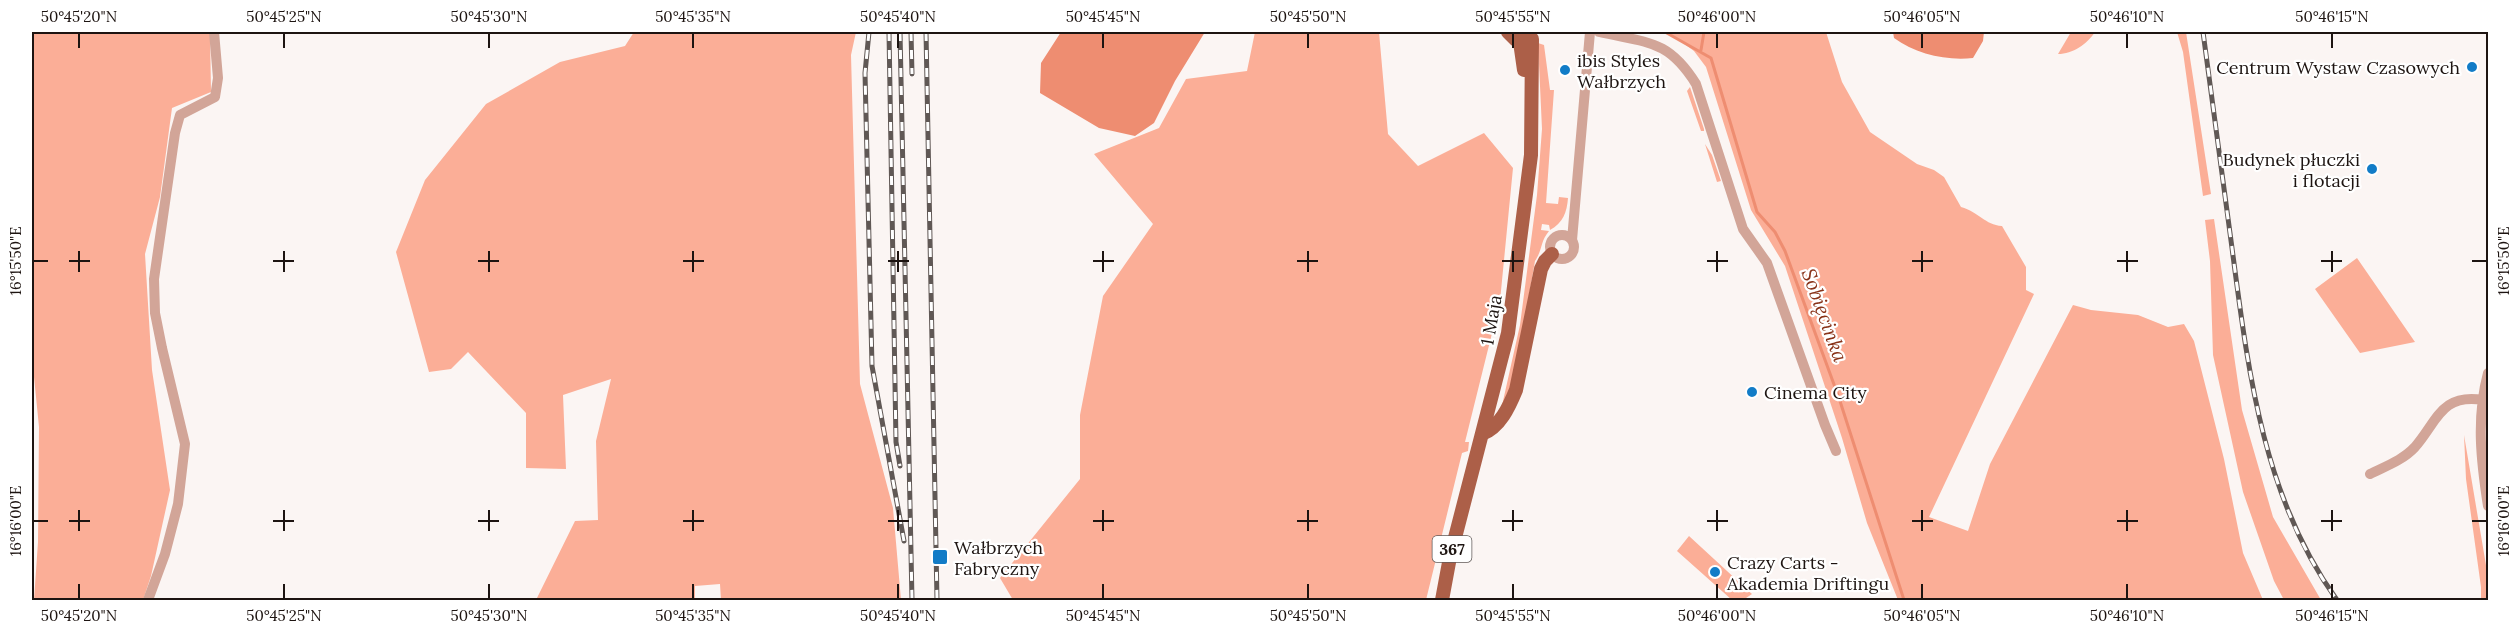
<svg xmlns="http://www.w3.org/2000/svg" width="2520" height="632" font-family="Lora,serif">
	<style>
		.green { fill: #fbae97 }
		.water { fill: #ee8d71 }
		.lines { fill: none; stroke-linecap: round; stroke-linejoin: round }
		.stream { stroke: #ee8d71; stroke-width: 3 }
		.minor { stroke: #d2a598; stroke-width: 10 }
		.major { stroke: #ac5f48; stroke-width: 14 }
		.rail-casing { stroke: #605855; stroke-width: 5 }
		.rail { stroke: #fff; stroke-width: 3; stroke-dasharray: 9; stroke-linecap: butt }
		.ticks { fill: none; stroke: #1d1411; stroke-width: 2 }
		.poi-dot { fill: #127cc7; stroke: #fff; stroke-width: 2 }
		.labels { text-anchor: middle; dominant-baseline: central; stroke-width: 4.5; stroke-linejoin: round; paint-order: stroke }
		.shield { fill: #fff; stroke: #615a58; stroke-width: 1.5 }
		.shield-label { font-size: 16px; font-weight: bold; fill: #1d1411 }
		.poi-label { font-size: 18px; fill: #1d1411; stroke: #fff; text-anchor: start }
		.street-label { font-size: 18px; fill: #1d1411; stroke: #fff }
		.water-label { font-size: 20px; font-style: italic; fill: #893319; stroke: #fff }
		.neatline { fill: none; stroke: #1d1411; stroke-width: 2 }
		.ticks-label { font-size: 15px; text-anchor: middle; fill: #1d1411 }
	</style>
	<rect width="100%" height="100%" fill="#fbf5f3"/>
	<path class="green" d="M32 32H210L211 92 172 108 160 197 145 254 152 370 170 490 151 576 143 600H34L38 542 39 427 32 357Z
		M634 32H856L851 55 860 384 893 508 901 600H721L720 584 695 586V600H536L575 521 598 520 596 441 611 379 563 395 566 469 526 468V413L468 352 451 369 429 372 396 252 425 180 486 104 560 62 625 46Z
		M1255 32H1379L1388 134 1418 166 1484 133 1513 168 1500 301 1465 442H1469L1468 451 1462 453 1426 600H1013L1000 578 1080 479V415L1103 296 1153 224 1094 154 1159 128 1186 79 1247 71Z
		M1668 32H1826L1842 82 1870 132 1917 164 1934 170 1944 177 1961 207C1979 212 1985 225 2002 226L2026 267V290L2034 294 1929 517 1968 531 1990 464 2073 305 2091 310 2138 315 2168 327 2184 324 2194 341 2224 459 2243 553 2263 600H1898L1867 523 1842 438 1785 266 1751 210 1706 67 1694 51Z
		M2071 32H2095C2087 44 2073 54 2058 54Z
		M2177 32H2186L2211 194 2203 196 2183 52Z
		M1538 43 1544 45 1550 90H1554L1546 203 1558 204 1559 197 1568 198C1567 212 1563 223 1550 230L1549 225 1542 224 1541 230 1549 231C1540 242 1543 249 1535 261L1513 388 1501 410 1520 325 1537 195 1542 129Z
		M1690 87 1704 129V131H1701L1687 91Z
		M1705 144 1712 155 1721 181 1717 182Z
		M2214 219 2242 410 2273 517 2321 600H2284L2274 581 2243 492 2213 355 2210 261 2205 220Z
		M2357 258 2415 342 2360 353 2315 289Z
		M2464 435 2488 577V600H2481V587L2466 479Z
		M1689 536 1752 594 1743 600H1732L1677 551Z"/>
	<path class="water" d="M1061 32H1205L1175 81 1154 123 1135 136 1099 128 1040 93 1041 63Z
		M1893 32H1984L1983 41 1973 58C1946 61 1916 54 1894 38Z"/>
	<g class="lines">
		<path class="stream" d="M1665 32 1711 58 1757 212 1775 232 1785 251 1839 398 1904 600
			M1701 50 1704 32"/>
		<path class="minor" d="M1599 32C1647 43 1668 39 1696 84L1743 229 1767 263 1825 425 1836 451
			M1550 247a12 12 0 1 1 24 0a12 12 0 1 1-24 0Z
			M1572 240 1590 32
			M2488 373C2476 418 2481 461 2488 506
			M2370 474C2386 466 2403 460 2415 447 2437 422 2441 393 2483 400
			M148 600 165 554 178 504 185 444 162 348 155 313 154 279 175 133 180 115 215 97 218 78 214 32"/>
		<path class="major" d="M1508 32 1516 40H1528
			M1520 42 1524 70
			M1482 434C1500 427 1509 407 1516 390L1541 269 1545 261 1552 254
			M1442 600 1450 557 1508 333 1531 155 1532 39"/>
		<g class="rail-casing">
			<path id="rail" d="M869 32 865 73 872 366 904 541
				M889 32 896 442 900 466
				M900 32 912 600
				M911 32 912 74
				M926 32 937 600
				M2203 32C2213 104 2222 176 2232 248 2248 370 2263 498 2337 600"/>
		</g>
		<use href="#rail" class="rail"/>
	</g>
	<path class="ticks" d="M79 33V48M284 33V48M489 33V48M693 33V48M898 33V48M1103 33V48M1308 33V48M1513 33V48M1717 33V48M1922 33V48M2127 33V48M2332 33V48M79 251V272M284 251V272M489 251V272M693 251V272M898 251V272M1103 251V272M1308 251V272M1513 251V272M1717 251V272M1922 251V272M2127 251V272M2332 251V272M33 261H48M69 261H90M273 261H294M478 261H499M683 261H704M888 261H909M1093 261H1114M1297 261H1318M1502 261H1523M1707 261H1728M1912 261H1933M2117 261H2138M2321 261H2342M2472 261H2487M79 510V531M284 510V531M489 510V531M693 510V531M898 510V531M1103 510V531M1308 510V531M1513 510V531M1717 510V531M1922 510V531M2127 510V531M2332 510V531M33 521H48M69 521H90M273 521H294M478 521H499M683 521H704M888 521H909M1093 521H1114M1297 521H1318M1502 521H1523M1707 521H1728M1912 521H1933M2117 521H2138M2321 521H2342M2472 521H2487M79 584V599M284 584V599M489 584V599M693 584V599M898 584V599M1103 584V599M1308 584V599M1513 584V599M1717 584V599M1922 584V599M2127 584V599M2332 584V599"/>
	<g class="poi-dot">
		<circle cx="2472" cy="67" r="6"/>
		<circle cx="1565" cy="70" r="6"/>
		<circle cx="2372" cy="169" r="6"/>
		<circle cx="1752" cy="392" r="6"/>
		<rect x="932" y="549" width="16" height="16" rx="3"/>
		<circle cx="1715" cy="572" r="6"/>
	</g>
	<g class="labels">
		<rect class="shield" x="1432.5" y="536" width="39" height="26" rx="4.5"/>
		<g class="shield-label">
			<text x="1452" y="549">367</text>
		</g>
		<g class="poi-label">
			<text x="1577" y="60">ibis Styles<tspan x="1577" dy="21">Wałbrzych</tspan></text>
			<text x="2460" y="67" text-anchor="end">Centrum Wystaw Czasowych</text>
			<text x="2360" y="159" text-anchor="end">Budynek płuczki<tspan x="2360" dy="21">i flotacji</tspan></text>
			<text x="1764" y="392">Cinema City</text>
			<text x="954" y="547">Wałbrzych<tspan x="954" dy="21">Fabryczny</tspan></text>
			<text x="1727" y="562">Crazy Carts -<tspan x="1727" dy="21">Akademia Driftingu</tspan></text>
		</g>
		<g class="street-label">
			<text transform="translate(1491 320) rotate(-80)">1 Maja</text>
		</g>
		<g class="water-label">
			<text transform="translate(1825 315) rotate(70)">Sobięcinka</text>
		</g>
	</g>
	<rect width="2520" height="632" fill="none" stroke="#ffffff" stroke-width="66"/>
	<rect x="33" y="33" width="2454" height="566" class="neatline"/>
	<g class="ticks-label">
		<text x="79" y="22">50°45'20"N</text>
		<text x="284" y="22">50°45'25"N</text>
		<text x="489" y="22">50°45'30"N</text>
		<text x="693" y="22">50°45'35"N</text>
		<text x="898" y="22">50°45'40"N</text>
		<text x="1103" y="22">50°45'45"N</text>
		<text x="1308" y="22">50°45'50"N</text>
		<text x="1513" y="22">50°45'55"N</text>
		<text x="1717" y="22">50°46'00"N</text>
		<text x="1922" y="22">50°46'05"N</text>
		<text x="2127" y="22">50°46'10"N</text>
		<text x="2332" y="22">50°46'15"N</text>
		<text transform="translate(2504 261) rotate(-90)" y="5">16°15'50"E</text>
		<text transform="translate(16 261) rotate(-90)" y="5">16°15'50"E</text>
		<text transform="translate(2504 521) rotate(-90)" y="5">16°16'00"E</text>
		<text transform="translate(16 521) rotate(-90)" y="5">16°16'00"E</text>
		<text x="79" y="621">50°45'20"N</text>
		<text x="284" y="621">50°45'25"N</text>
		<text x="489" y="621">50°45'30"N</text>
		<text x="693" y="621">50°45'35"N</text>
		<text x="898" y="621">50°45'40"N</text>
		<text x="1103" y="621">50°45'45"N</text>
		<text x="1308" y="621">50°45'50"N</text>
		<text x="1513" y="621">50°45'55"N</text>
		<text x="1717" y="621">50°46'00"N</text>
		<text x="1922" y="621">50°46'05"N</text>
		<text x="2127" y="621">50°46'10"N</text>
		<text x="2332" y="621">50°46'15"N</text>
	</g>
</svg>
